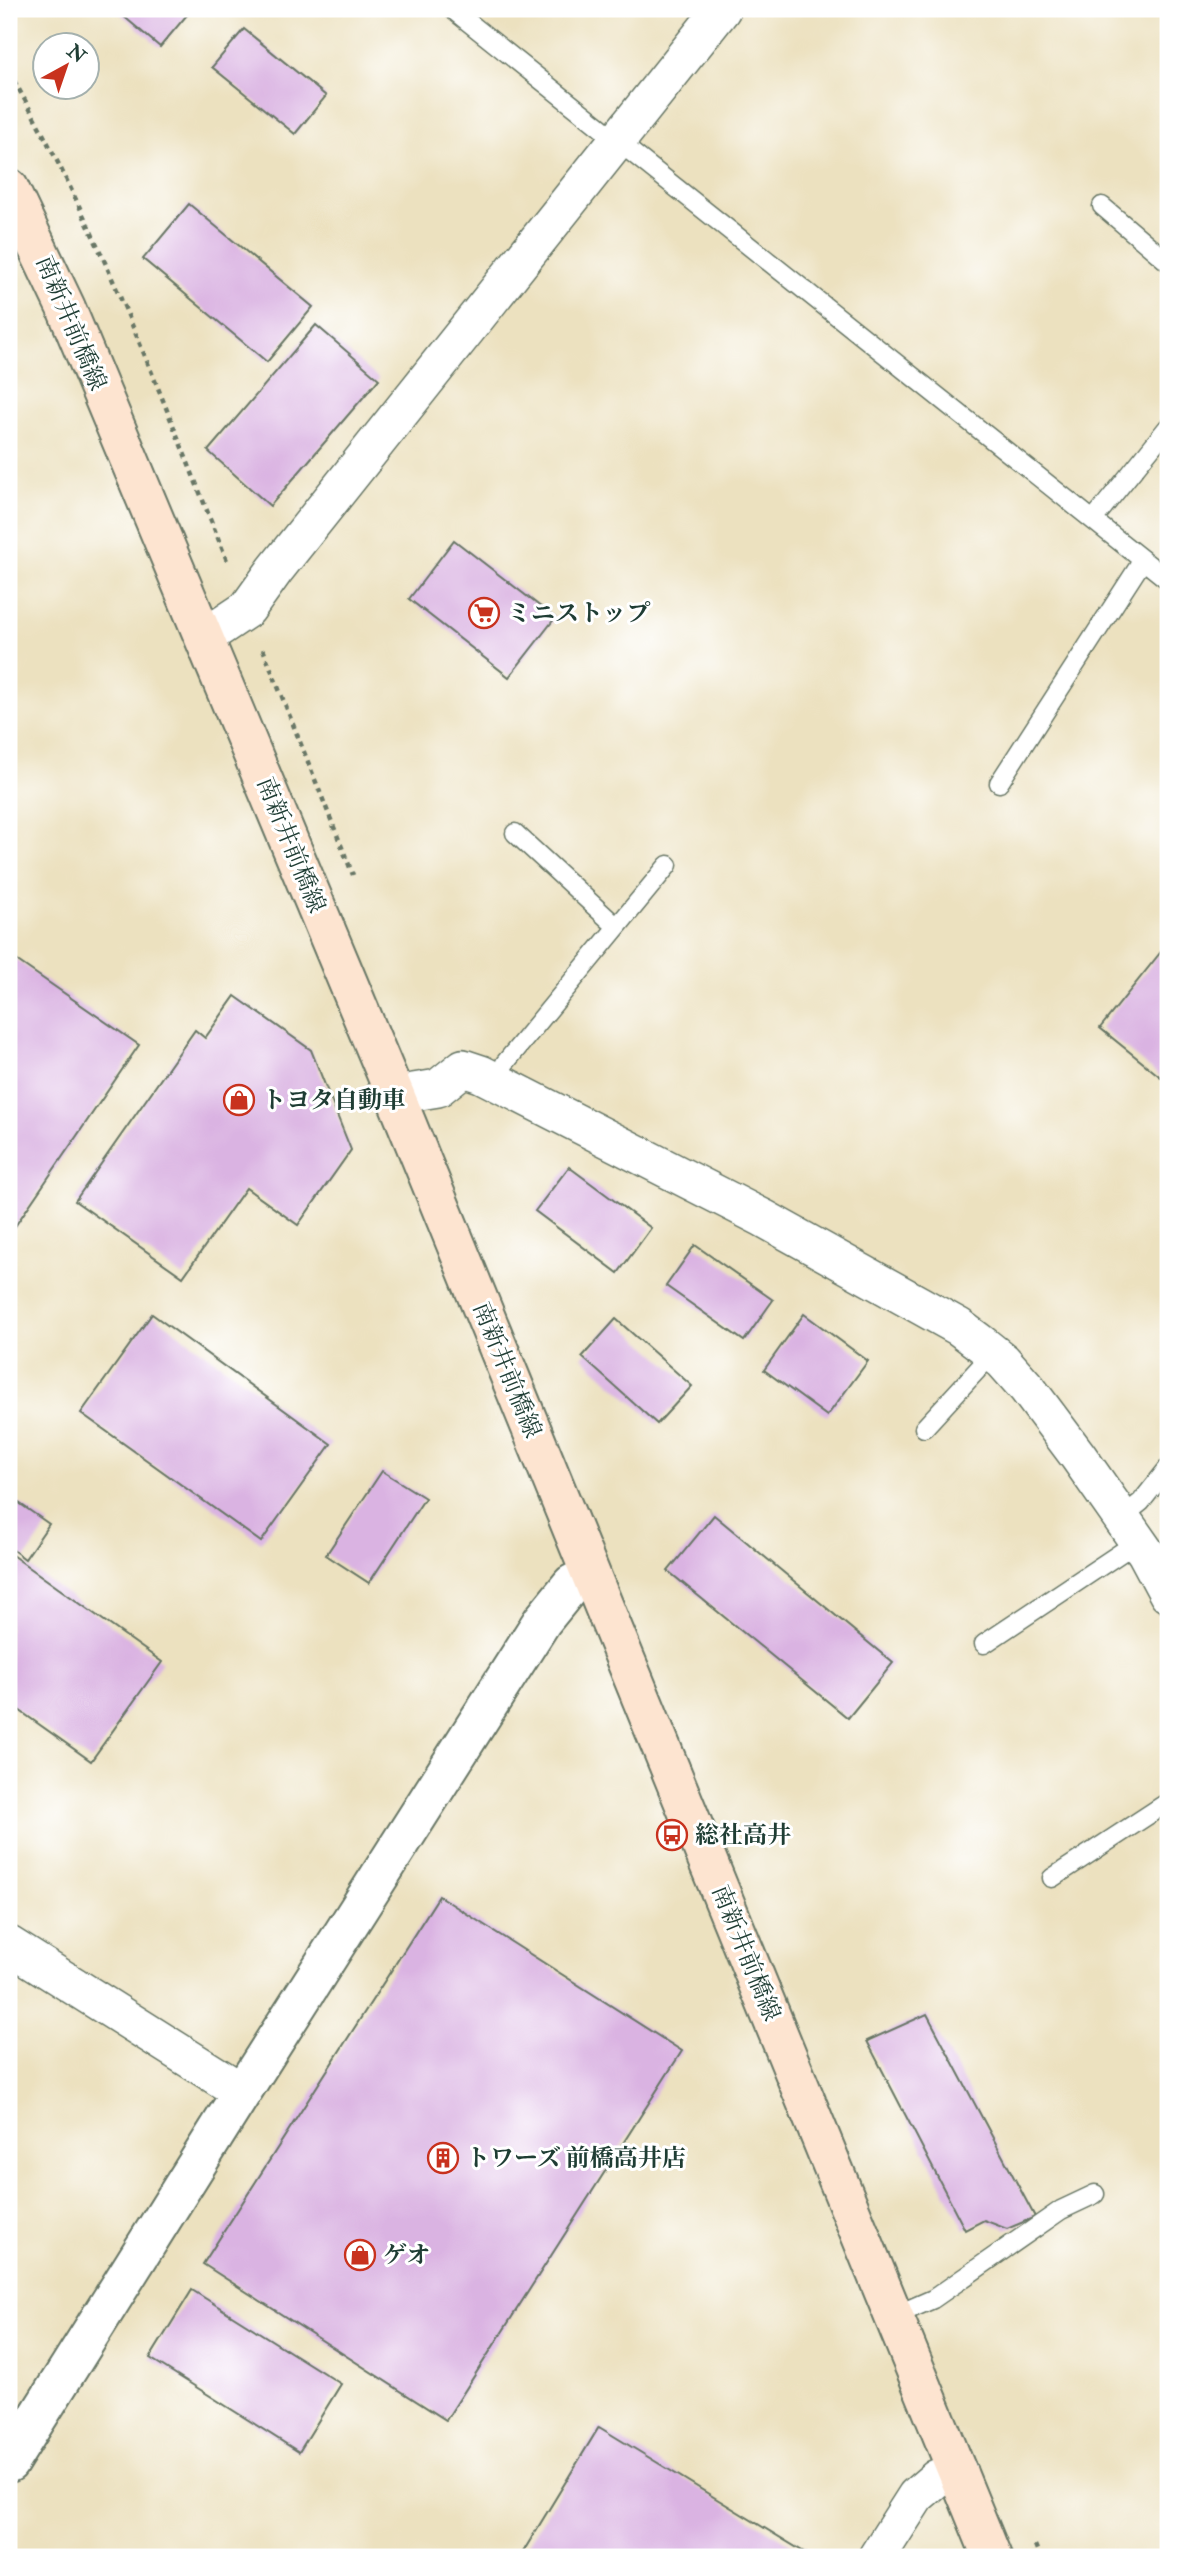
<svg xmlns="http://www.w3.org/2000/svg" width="1177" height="2566" font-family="'IM FELL Double Pica','Noto Serif JP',serif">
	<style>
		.building { fill: #dab3e2 }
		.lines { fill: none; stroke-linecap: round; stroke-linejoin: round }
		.service-casing { stroke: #677665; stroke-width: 21 }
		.minor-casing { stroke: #677665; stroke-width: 40 }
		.tertiary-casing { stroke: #677665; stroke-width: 42 }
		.secondary-casing { stroke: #677665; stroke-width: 42 }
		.path { stroke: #677665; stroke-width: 4.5; stroke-dasharray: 5 5; stroke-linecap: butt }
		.service { stroke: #fff; stroke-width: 18 }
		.minor { stroke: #fff; stroke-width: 37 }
		.tertiary { stroke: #fff; stroke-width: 38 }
		.secondary { stroke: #fde4d0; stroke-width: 38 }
		.labels { text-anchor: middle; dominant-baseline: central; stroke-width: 6; stroke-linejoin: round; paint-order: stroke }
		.street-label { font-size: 24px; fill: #1f3d34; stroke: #fff }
		.poi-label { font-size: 24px; font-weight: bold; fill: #1f3d34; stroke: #fff; text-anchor: start }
	</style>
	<rect width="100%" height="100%" fill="#fff"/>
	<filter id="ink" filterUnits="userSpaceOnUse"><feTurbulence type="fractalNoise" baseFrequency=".0143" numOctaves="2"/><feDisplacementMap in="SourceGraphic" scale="14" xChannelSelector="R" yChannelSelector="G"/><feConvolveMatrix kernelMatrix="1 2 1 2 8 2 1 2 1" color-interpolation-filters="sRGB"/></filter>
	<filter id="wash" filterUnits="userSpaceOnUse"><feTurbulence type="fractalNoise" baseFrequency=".00686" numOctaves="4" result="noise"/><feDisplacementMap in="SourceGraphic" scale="28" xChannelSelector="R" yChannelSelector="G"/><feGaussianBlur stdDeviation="1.57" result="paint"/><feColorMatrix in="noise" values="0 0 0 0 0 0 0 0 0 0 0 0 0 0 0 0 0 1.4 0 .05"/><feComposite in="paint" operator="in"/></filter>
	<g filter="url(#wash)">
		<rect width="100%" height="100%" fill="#ece1bf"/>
		<g id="blocks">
			<path class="building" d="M115 9H192L160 47Z
				M244 29 326 96 295 134 212 67Z
				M189 204 313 307 267 362 143 259Z
				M316 325 379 379 270 506 208 451Z
				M454 540 555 618 509 677 409 599Z
				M1168 943V1083L1100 1028Z
				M9 955 139 1045 9 1235Z
				M235 996 311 1050 351 1150 298 1225 246 1188 183 1277 75 1201 195 1030 205 1038Z
				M569 1167 651 1228 618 1273 535 1211Z
				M695 1245 773 1300 744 1341 666 1286Z
				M152 1314 331 1444 261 1542 81 1413Z
				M804 1314 868 1361 827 1416 764 1370Z
				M616 1319 692 1386 657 1424 582 1357Z
				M382 1471 425 1498 369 1583 326 1555Z
				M9 1496 49 1524 25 1559 9 1547Z
				M714 1515 893 1663 848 1718 668 1571Z
				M9 1553 162 1662 91 1761 9 1703Z
				M439 1896 682 2051 446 2420 203 2264Z
				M927 2014 1035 2217 1007 2229 984 2220 965 2230 867 2041Z
				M192 2290 341 2384 299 2452 150 2358Z
				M599 2427 812 2557H520Z"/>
		</g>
	</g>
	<g filter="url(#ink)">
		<use href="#blocks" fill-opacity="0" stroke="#677665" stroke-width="2"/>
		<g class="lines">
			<g class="service-casing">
				<path id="service" d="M452 9 1168 580
					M1102 206 1168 262
					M1093 520 1168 427
					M999 783 1143 560
					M515 833 617 927
					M496 1082 505 1063 668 865
					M924 1428 993 1353
					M1121 1518 1141 1502 1168 1468
					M984 1644 1137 1542
					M1052 1878 1168 1802
					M894 2316 933 2299 1061 2210 1095 2194"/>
			</g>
			<g class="minor-casing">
				<path id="minor" d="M205 637 247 609 275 570 722 9
					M395 1095 438 1088 463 1068 481 1074 763 1218 959 1327 983 1345 1003 1361 1027 1388 1078 1456 1146 1553 1168 1594
					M9 1945 242 2092
					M877 2557 916 2496 937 2478 958 2471"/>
			</g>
			<g class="tertiary-casing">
				<path id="tertiary" d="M9 2463 242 2092 542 1621 572 1584 590 1575"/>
			</g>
			<g class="secondary-casing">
				<path id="secondary" d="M9 188 66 308 395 1095 992 2557"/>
			</g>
			<path class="path" d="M9 72C99 227 161 397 228 563
				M263 649 353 875
				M1035 2545 1040 2557"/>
			<use href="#service" class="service"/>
			<use href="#minor" class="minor"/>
			<use href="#tertiary" class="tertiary"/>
			<use href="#secondary" class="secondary"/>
		</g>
	</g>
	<defs>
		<g id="supermarket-ring" transform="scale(1.575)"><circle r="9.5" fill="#fff" stroke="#c8321e" stroke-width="1.5"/><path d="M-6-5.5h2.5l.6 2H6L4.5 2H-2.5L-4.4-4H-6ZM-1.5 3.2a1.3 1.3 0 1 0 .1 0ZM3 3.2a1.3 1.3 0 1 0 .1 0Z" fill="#c8321e"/></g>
		<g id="shop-ring" transform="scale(1.575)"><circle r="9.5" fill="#fff" stroke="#c8321e" stroke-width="1.5"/><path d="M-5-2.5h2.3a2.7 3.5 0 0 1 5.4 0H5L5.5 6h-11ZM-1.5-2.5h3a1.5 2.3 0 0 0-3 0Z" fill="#c8321e"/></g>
		<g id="bus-ring" transform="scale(1.575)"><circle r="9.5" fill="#fff" stroke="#c8321e" stroke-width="1.5"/><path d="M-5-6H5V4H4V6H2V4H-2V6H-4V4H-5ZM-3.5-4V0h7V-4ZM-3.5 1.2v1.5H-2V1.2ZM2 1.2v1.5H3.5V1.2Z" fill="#c8321e"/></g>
		<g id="building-ring" transform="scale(1.575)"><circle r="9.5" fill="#fff" stroke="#c8321e" stroke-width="1.5"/><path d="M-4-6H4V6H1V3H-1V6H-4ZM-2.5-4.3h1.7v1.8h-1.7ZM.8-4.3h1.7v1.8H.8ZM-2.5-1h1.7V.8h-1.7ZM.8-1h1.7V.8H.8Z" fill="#c8321e"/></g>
	</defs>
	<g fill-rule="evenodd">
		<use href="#supermarket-ring" x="484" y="613"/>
		<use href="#shop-ring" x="239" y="1100"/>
		<use href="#bus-ring" x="672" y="1835"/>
		<use href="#building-ring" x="443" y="2158"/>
		<use href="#shop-ring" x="360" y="2255"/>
	</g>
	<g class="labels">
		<g class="street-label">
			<text transform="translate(71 323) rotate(67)">南新井前橋線</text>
			<text transform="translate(291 845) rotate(68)">南新井前橋線</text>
			<text transform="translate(507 1370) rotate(68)">南新井前橋線</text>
			<text transform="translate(746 1953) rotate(68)">南新井前橋線</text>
		</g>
		<g class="poi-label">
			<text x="507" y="613">ミニストップ</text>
			<text x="262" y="1100">トヨタ自動車</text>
			<text x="695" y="1835">総社高井</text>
			<text x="466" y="2158">トワーズ 前橋高井店</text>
			<text x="383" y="2255">ゲオ</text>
		</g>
	</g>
	<rect width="1177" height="2566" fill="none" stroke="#fff" stroke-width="35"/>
	<g transform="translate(66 66) rotate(40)"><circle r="33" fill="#ffffff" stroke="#a5b1ae" stroke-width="2"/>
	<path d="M0-5L12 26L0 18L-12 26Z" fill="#c8321e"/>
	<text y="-10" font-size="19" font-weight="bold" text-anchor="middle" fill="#1f3d34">N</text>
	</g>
</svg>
